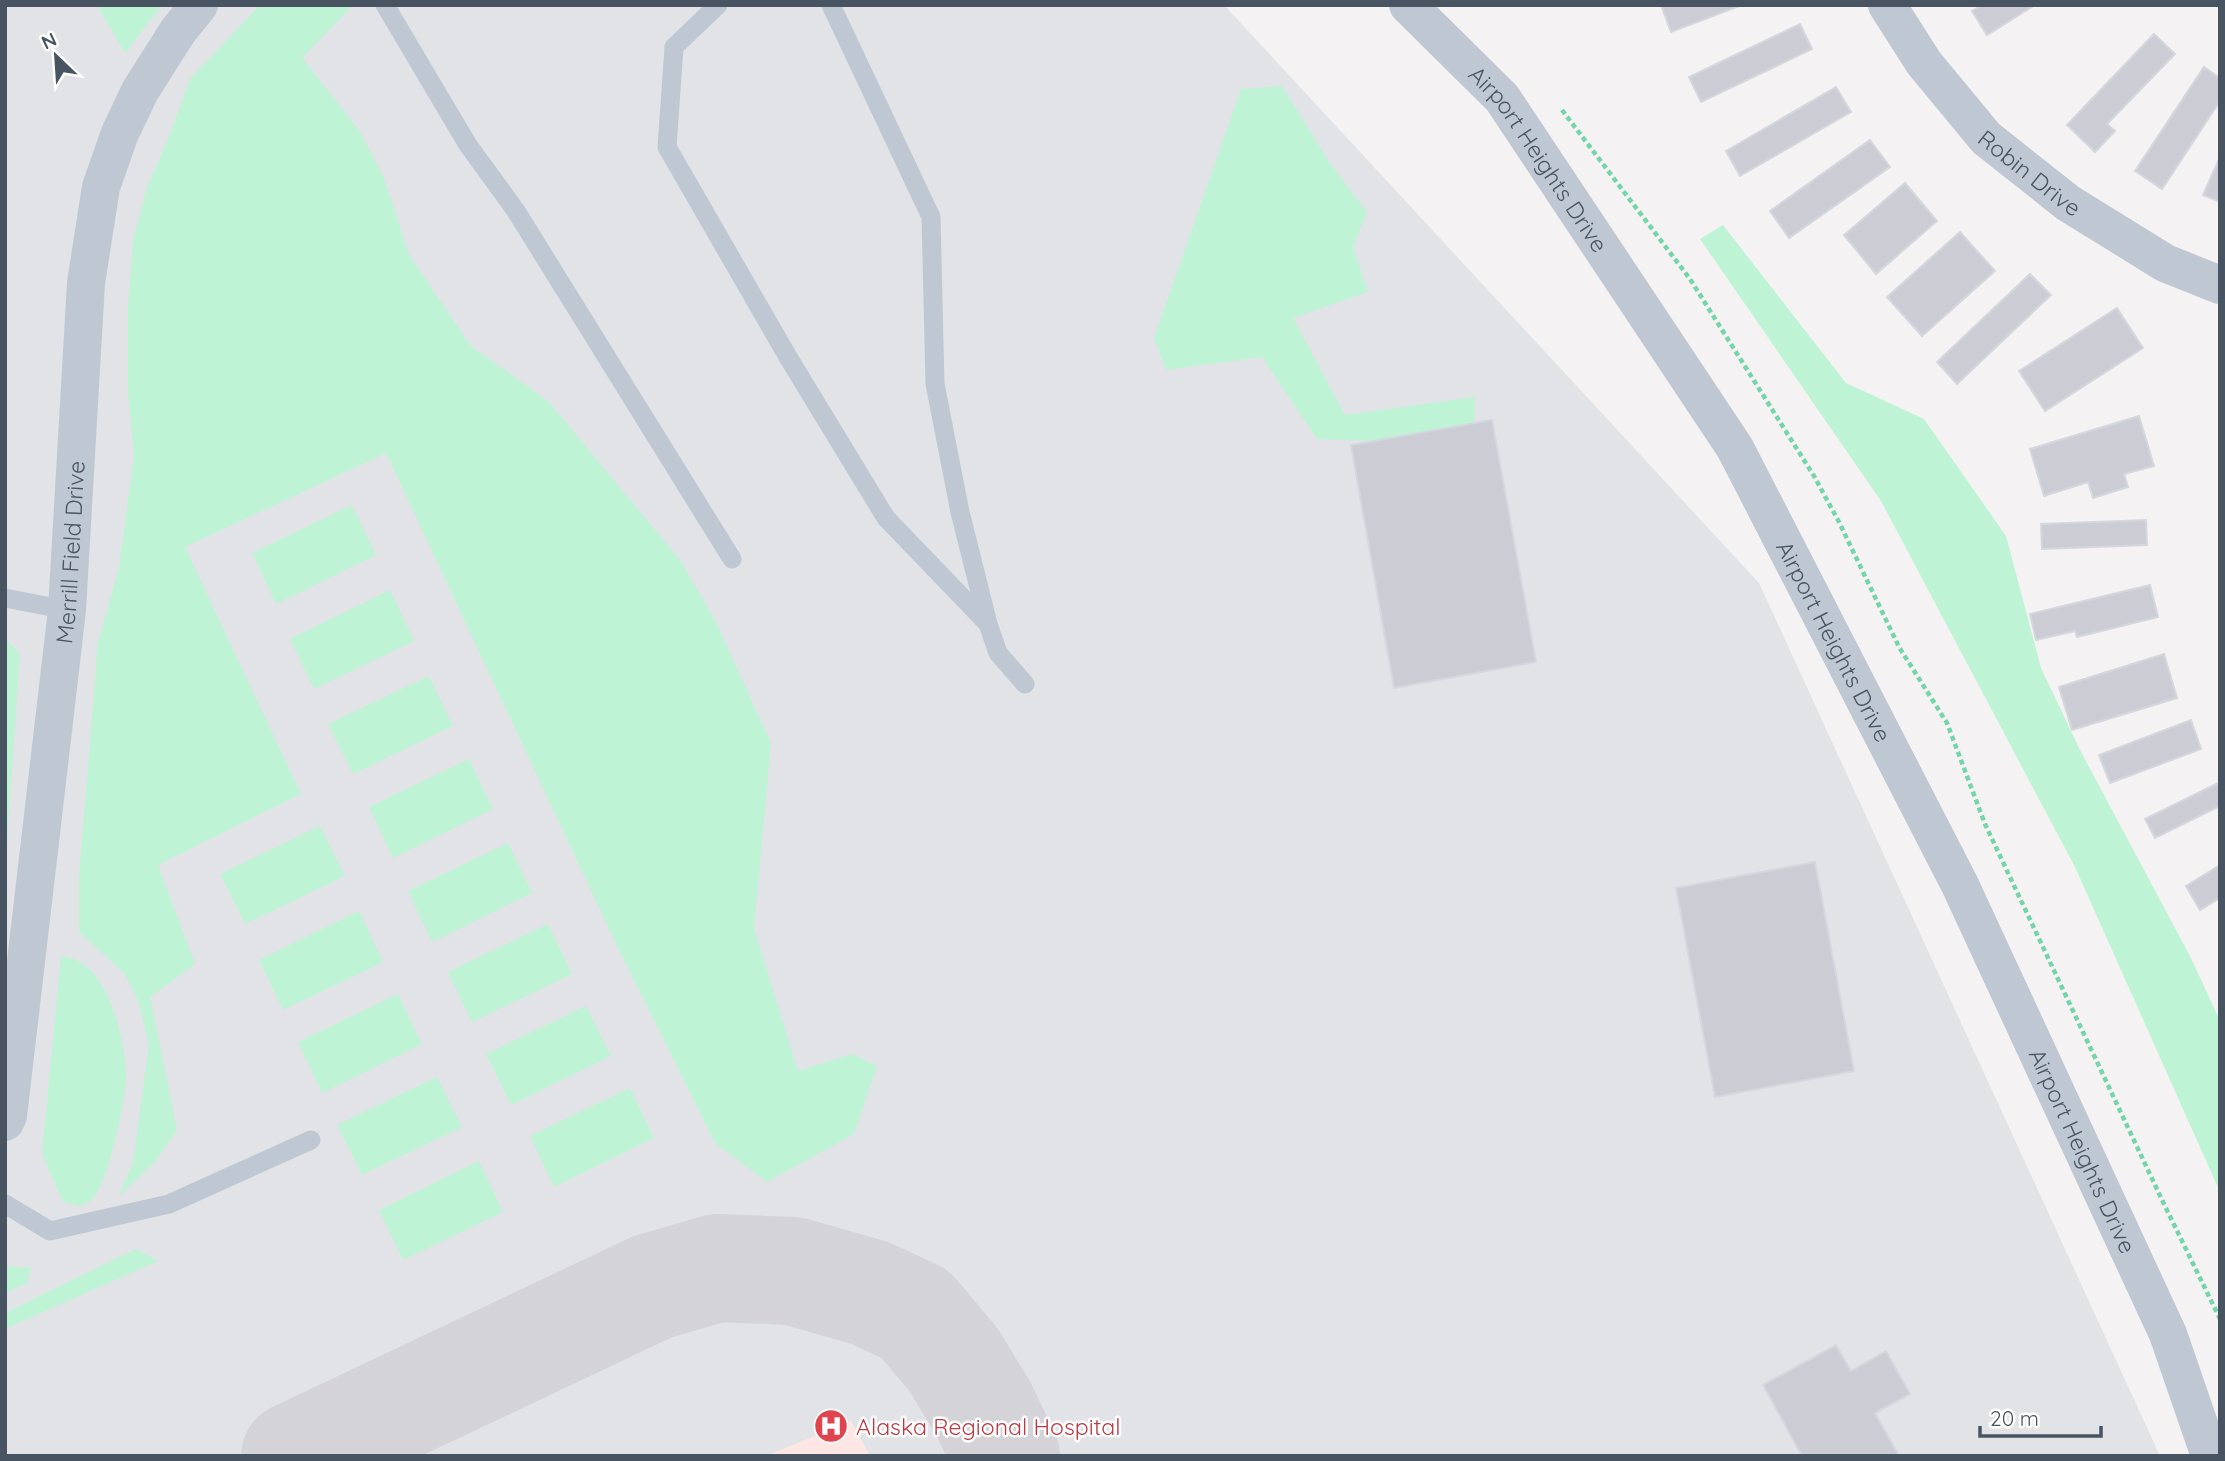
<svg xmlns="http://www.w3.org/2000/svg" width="2225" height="1461" font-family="Quicksand,sans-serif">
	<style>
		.medical { fill: #fde6e3 }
		.airport { fill: #e1e3e6 }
		.green { fill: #bef4d5 }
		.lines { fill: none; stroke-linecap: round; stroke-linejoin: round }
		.taxiway { stroke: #d4d4d8; stroke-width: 108 }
		.building { fill: #cccdd4; stroke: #d5d7de; stroke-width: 2 }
		.path { stroke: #73d5a9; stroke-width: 4.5; stroke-dasharray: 5 3.5; stroke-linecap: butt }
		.service { stroke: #bfc8d2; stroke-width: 19 }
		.minor { stroke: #bfc8d2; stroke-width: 38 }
		.tertiary { stroke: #bfc8d2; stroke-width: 38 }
		.labels { text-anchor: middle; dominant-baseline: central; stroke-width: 5; stroke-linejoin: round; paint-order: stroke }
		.street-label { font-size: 23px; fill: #485461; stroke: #fff }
		.health-label { font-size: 23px; fill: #be3a42; stroke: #fff; text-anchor: start }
	</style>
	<rect width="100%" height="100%" fill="#f4f2f2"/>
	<path class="medical" d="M856 1397 886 1456H724Z"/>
	<path class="airport" d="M5 5H1224L1759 583 2160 1456H870L851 1421 766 1456H5Z"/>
	<path class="green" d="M97 5H162L125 53Z
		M260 5H353L302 58 359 130 384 178 409 255 471 346 549 402 680 560 715 620 771 743 754 928 798 1071 852 1054 877 1066 854 1134 767 1182 715 1143 617 946 386 453 185 547 301 794 158 865 195 964 150 997 177 1130 154 1163 118 1197 133 1162 149 1045 138 1000 124 973 79 932V877L98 643 119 567 134 457 128 389V311L133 240 147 188 170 134 190 79Z
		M1282 86 1329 162 1367 212 1353 247 1368 292 1293 318 1345 415 1475 397 1474 423 1375 441 1317 439 1262 357 1166 370 1154 338 1241 89Z
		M1723 225 1846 383 1924 419 2006 536 2041 668 2080 750 2191 958 2220 1021V1192L2075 867 1881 501 1700 239Z
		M352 505 376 555 276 604 252 553Z
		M390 590 414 641 314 689 290 639Z
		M5 638 20 654 5 873Z
		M429 676 453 726 353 774 328 724Z
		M469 759 493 809 393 858 369 807Z
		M320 826 345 876 245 924 220 874Z
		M508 843 532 893 432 942 408 891Z
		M359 911 383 962 283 1010 259 960Z
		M548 924 572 974 472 1022 448 972Z
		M61 956C107 959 124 1034 126 1073 127 1096 109 1179 94 1197 91 1201 85 1204 81 1206L63 1202 42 1154Z
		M398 994 422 1044 322 1093 298 1042Z
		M586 1006 611 1056 511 1105 486 1054Z
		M437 1077 462 1127 362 1175 337 1125Z
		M630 1088 654 1138 554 1187 530 1136Z
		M479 1161 503 1212 403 1260 379 1210Z
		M136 1249 158 1261 5 1329V1313Z
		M5 1266 31 1268 27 1283 5 1293Z"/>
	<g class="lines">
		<path class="taxiway" d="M295 1456 652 1287 717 1268 793 1271 870 1293 915 1314 953 1359 983 1408 1006 1456"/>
	</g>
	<path class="building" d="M1661 5H1742L1671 32Z
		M1982 5H2035L1987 35 1972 11Z
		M1800 24 1812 49 1701 102 1689 77Z
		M2154 34 2175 54 2107 124 2115 131 2095 152 2067 125Z
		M2204 67 2220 78V101L2162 189 2135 171Z
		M1836 87 1851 112 1740 176 1726 151Z
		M1870 140 1890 167 1789 238 1770 211Z
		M2220 157V202L2203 195Z
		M1905 183 1937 221 1876 274 1844 235Z
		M1960 232 1995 271 1922 336 1887 297Z
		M2030 274 2051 295 1957 384 1937 362Z
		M2117 308 2143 348 2045 411 2019 371Z
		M2139 416 2154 466 2124 474 2128 487 2093 498 2088 482 2044 496 2030 449Z
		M1492 420 1536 662 1394 688 1351 445Z
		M2146 520 2147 545 2042 549 2041 524Z
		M2150 585 2158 617 2077 637 2075 631 2036 640 2030 614Z
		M2164 654 2177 698 2072 730 2059 687Z
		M2191 720 2201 749 2110 783 2099 755Z
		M2220 782V806L2155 838 2145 819Z
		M1815 862 1854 1071 1715 1097 1676 888Z
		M2220 865V898L2200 910 2186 886Z
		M1836 1345 1851 1371 1886 1351 1910 1394 1875 1413 1899 1456H1802L1763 1385Z"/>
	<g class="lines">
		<path class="path" d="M1562 110 1690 279 1814 476 1839 522 1899 647 1947 723 1985 824 2163 1202 2220 1319"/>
		<path class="service" d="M385 5 468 145 516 211 732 559
			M718 5 674 47 667 147 788 357 886 518 988 624
			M831 5 931 217 935 384 960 512 988 624 998 653 1025 684
			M5 598 67 610
			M5 1204 50 1231 169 1204 311 1140"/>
		<g class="minor">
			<path id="s1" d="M1887 5 1924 63 1986 138 2068 203 2165 263 2220 285"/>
			<path id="s2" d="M5 1122 8 1116 67 610 86 283 101 187 120 133 140 91 178 31 199 5"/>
		</g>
		<path class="tertiary" id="s3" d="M1408 5 1502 98 1735 448 1960 885 2168 1334 2210 1456"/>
	</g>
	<defs>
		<g id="hospital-disc" transform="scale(1.75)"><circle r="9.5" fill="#e0444e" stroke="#fff"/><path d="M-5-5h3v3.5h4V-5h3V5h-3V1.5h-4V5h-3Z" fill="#fff"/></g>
	</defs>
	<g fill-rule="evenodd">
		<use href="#hospital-disc" x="831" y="1426"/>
	</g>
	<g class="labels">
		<g class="street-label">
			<text stroke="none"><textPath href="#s3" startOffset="203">Airport Heights Drive</textPath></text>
			<text stroke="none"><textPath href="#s1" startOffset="222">Robin Drive</textPath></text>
			<text stroke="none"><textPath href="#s2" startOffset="574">Merrill Field Drive</textPath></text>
			<text stroke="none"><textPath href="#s3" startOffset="770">Airport Heights Drive</textPath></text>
			<text stroke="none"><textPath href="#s3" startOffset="1337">Airport Heights Drive</textPath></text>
		</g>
		<g class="health-label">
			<text x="856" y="1426">Alaska Regional Hospital</text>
		</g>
	</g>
	<rect width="2225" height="1461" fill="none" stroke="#485461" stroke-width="14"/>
	<g transform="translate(56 56) rotate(335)" stroke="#ffffff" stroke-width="5" paint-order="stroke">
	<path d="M0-5L12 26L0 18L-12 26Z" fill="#485461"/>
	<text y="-10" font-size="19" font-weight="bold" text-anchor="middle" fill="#485461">N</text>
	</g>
	<path d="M1980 1426v10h121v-10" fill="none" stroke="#485461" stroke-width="3.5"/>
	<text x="1990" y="1426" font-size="21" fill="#485461" stroke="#ffffff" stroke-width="5" paint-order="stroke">20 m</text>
</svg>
